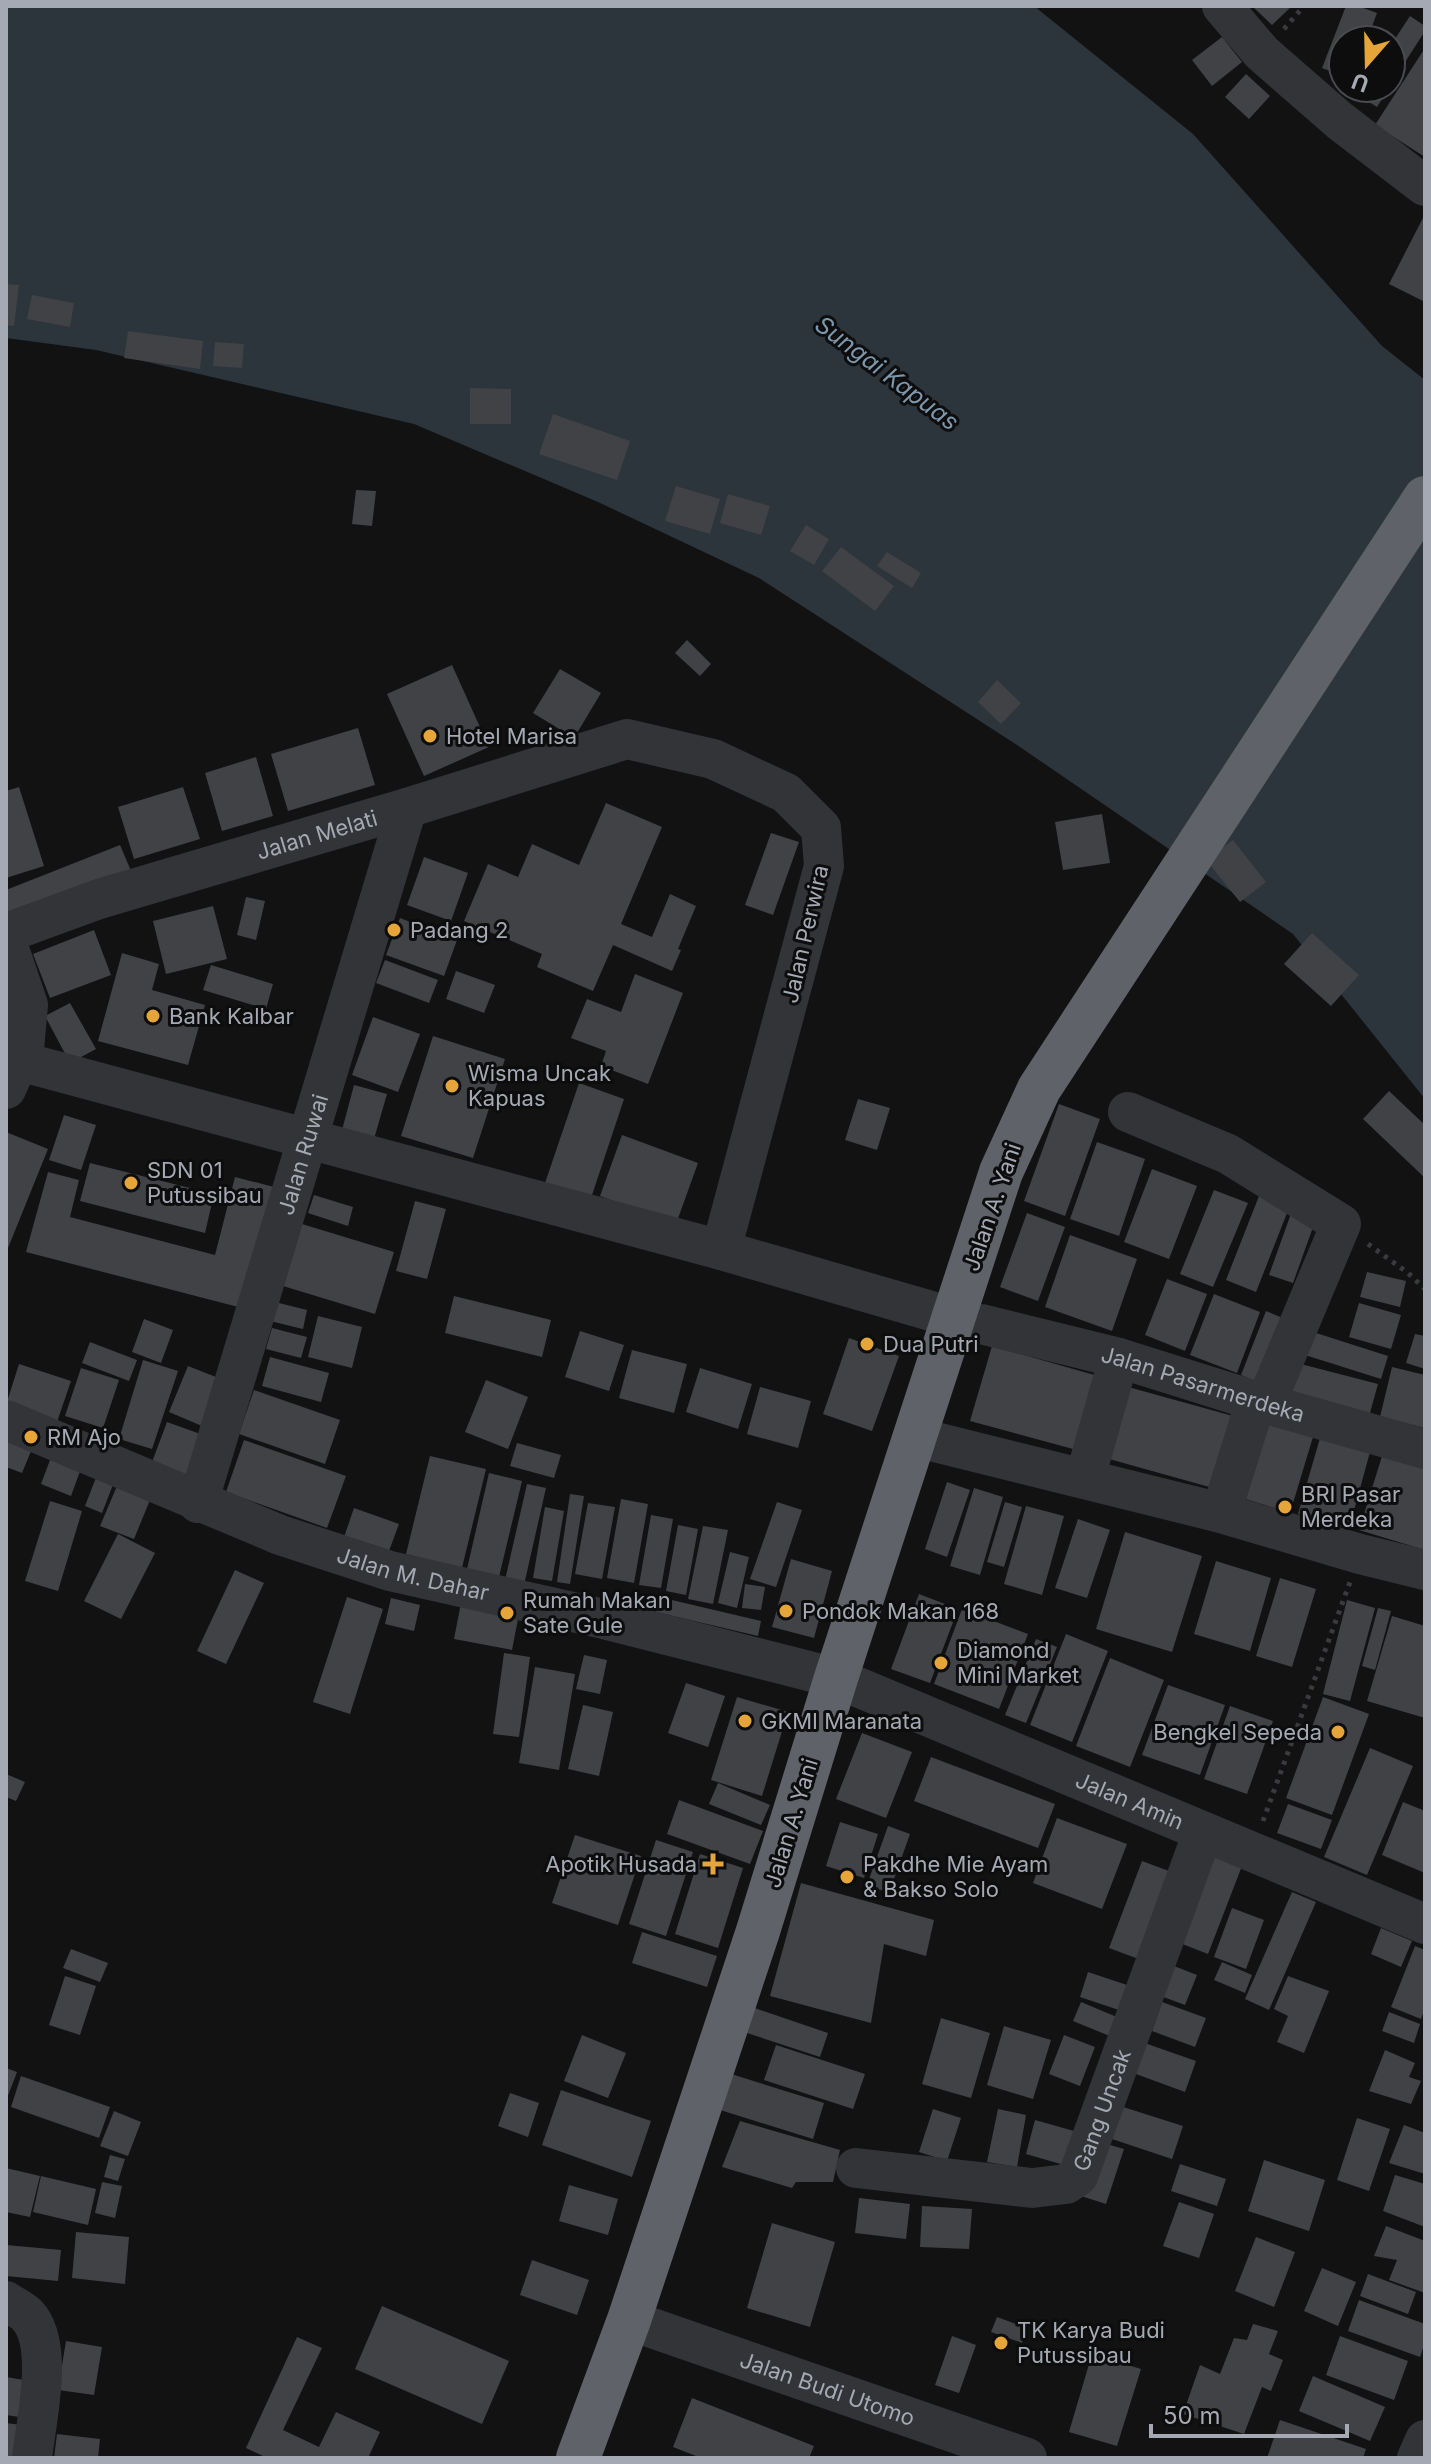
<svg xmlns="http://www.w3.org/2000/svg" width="1431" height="2464" font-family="Inter,sans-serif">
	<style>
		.water { fill: #2c353b }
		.building { fill: #414246 }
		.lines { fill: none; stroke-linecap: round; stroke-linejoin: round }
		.path { stroke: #393b3f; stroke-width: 5; stroke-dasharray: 4 6; stroke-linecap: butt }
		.minor { stroke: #333438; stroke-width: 40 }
		.highway { stroke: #5f6269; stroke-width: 44 }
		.poi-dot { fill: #e5a538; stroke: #0d0d0e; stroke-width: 3 }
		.labels { text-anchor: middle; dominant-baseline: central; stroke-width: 6; stroke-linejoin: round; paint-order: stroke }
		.poi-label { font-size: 22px; fill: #a4a9b3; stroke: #0d0d0e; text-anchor: start }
		.street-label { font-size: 22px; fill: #a4a9b3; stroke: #0d0d0e }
		.water-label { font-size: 24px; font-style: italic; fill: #7d97ac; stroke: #0d0d0e }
	</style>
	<rect width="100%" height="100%" fill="#121213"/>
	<path class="water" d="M6 6H1034L1193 134 1382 346 1425 380V1099L1293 934 1017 745 759 578 598 502 414 424 96 350 6 338Z"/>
	<path class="building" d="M1252 6H1292L1272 25Z
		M1346 6H1358L1377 13 1367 40H1343V76L1322 68Z
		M1410 16 1425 26V31L1391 84V45Z
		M1222 37 1242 62 1212 86 1192 60Z
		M1425 48V157L1375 125Z
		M1246 74 1270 96 1249 119 1225 97Z
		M1364 88H1389L1377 107 1359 96Z
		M1425 214V302L1389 284Z
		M6 284 19 285 14 326 6 325Z
		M32 295 74 303 70 327 27 319Z
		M128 331 203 341 200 369 124 358Z
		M215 342 244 344 242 368 213 366Z
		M470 388 511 389V424H470Z
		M553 414 630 441 617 480 539 454Z
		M676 486 720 499 710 534 665 521Z
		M356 490 376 491 372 526 352 524Z
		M728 494 770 506 761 535 720 523Z
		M806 525 829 539 814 565 790 551Z
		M841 547 894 586 875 611 822 571Z
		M887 552 921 573 912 588 877 566Z
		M687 640 711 664 700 676 675 653Z
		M452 665 489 747 424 776 387 694Z
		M560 669 601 693 574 738 533 713Z
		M997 680 1021 703 1001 724 978 702Z
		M358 728 375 785 288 811 271 754Z
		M256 757 273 816 222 831 205 773Z
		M19 787 44 866 6 878V791Z
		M183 787 200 839 134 859 118 807Z
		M606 803 662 827 621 924 652 937 670 894 696 906 678 949 681 950 672 971 613 945 593 991 537 967 542 954 464 921 488 864 518 877 532 844 579 865Z
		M1102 814 1110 863 1063 870 1055 822Z
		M771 833 799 842 773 915 745 905Z
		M1233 840 1266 882 1240 902 1206 860Z
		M120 845 134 878 6 913V890Z
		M424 857 468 873 451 921 407 905Z
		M246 897 265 901 256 940 237 935Z
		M213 906 227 959 166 974 153 921Z
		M400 918 457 940 444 976 386 955Z
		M94 930 111 975 50 998 33 954Z
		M1312 933 1359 975 1331 1006 1284 964Z
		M122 953 159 964 152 990 205 1005 188 1065 98 1041Z
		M385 960 438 980 429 1003 376 983Z
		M211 965 273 984 266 1009 203 990Z
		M456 971 495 985 484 1013 446 999Z
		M635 974 683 993 648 1084 601 1066 606 1051 571 1038 587 999 621 1012Z
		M70 1003 96 1049 70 1063 45 1016Z
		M373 1017 420 1034 398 1092 352 1075Z
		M433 1036 505 1059 473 1158 401 1136Z
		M579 1083 624 1099 590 1201 544 1186Z
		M354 1085 387 1094 374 1139 342 1130Z
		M1389 1091 1425 1125V1178L1363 1119Z
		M858 1099 890 1108 877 1150 845 1140Z
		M1059 1104 1100 1119 1065 1216 1024 1201Z
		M64 1115 96 1125 81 1170 49 1160Z
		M6 1132 48 1149 6 1253Z
		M622 1135 698 1163 676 1224 600 1196Z
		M1097 1142 1145 1159 1119 1236 1070 1219Z
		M90 1163 214 1194 205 1233 80 1201Z
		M1152 1169 1197 1186 1169 1259 1124 1242Z
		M48 1172 79 1180 70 1217 215 1255 235 1177 274 1187 246 1309 26 1252Z
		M1214 1190 1248 1203 1213 1287 1180 1274Z
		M314 1195 353 1207 348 1226 308 1213Z
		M1259 1196 1289 1208 1256 1292 1226 1280Z
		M415 1201 446 1209 427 1279 396 1271Z
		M1293 1208 1317 1216 1293 1283 1269 1275Z
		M1027 1213 1065 1227 1038 1301 1000 1287Z
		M302 1224 394 1252 375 1314 283 1286Z
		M1070 1235 1137 1259 1112 1331 1045 1307Z
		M1367 1272 1406 1281 1400 1307 1360 1297Z
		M1167 1279 1207 1294 1185 1351 1145 1335Z
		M1214 1294 1260 1312 1237 1373 1190 1355Z
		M454 1296 551 1320 542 1357 445 1333Z
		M275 1302 307 1310 303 1329 270 1321Z
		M1359 1303 1401 1315 1391 1349 1349 1337Z
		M1266 1311 1285 1319 1260 1383 1241 1375Z
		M318 1316 362 1327 352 1368 308 1357Z
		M144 1319 173 1330 161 1363 132 1352Z
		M272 1328 307 1337 301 1358 266 1349Z
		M580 1331 624 1345 609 1391 565 1377Z
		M1313 1332 1388 1356 1381 1379 1305 1355Z
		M1415 1334 1425 1336V1369L1406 1363Z
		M849 1338 899 1356 872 1431 823 1414Z
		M90 1342 137 1360 129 1381 82 1363Z
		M992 1346 1105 1378 1084 1452 970 1421Z
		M632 1350 687 1364 674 1413 619 1398Z
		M270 1357 329 1373 321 1402 262 1386Z
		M143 1360 178 1371 152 1449 119 1439Z
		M1293 1362 1378 1384 1368 1420 1283 1398Z
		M19 1364 71 1381 57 1422 6 1405Z
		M188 1366 221 1379 202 1426 169 1412Z
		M1392 1367 1425 1375V1428L1380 1417Z
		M81 1368 119 1380 103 1428 65 1416Z
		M700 1368 752 1384 738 1429 686 1412Z
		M486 1380 528 1397 508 1449 465 1432Z
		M1121 1385 1233 1416 1213 1488 1102 1457Z
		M760 1387 811 1401 798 1448 747 1434Z
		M254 1390 340 1420 325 1464 239 1434Z
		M167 1422 206 1436 191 1477 152 1462Z
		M1262 1422 1313 1437 1290 1513 1239 1497Z
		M6 1432 34 1444 22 1473 6 1467Z
		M1320 1438 1370 1452 1349 1529 1298 1514Z
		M244 1440 346 1476 327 1528 226 1492Z
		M517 1443 561 1455 554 1478 510 1466Z
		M53 1452 83 1463 71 1496 41 1484Z
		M1383 1453 1425 1465V1550L1359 1530Z
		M430 1456 486 1469 462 1568 406 1554Z
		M99 1470 116 1477 102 1513 85 1506Z
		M489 1473 522 1481 499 1577 467 1569Z
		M947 1482 970 1490 947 1557 925 1549Z
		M527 1484 546 1488 524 1585 505 1580Z
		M117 1486 150 1500 134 1539 100 1526Z
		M974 1488 1003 1497 980 1575 950 1566Z
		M570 1494 584 1496 570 1584 557 1582Z
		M621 1499 648 1504 634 1583 607 1578Z
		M50 1501 82 1511 58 1591 25 1581Z
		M777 1502 802 1510 776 1587 750 1579Z
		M1005 1502 1022 1507 1004 1567 987 1562Z
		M588 1503 615 1507 602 1579 575 1574Z
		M1026 1506 1064 1516 1042 1595 1004 1584Z
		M545 1507 564 1511 552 1581 533 1578Z
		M354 1508 399 1524 386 1559 342 1543Z
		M651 1515 673 1519 661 1588 639 1585Z
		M1078 1519 1110 1530 1087 1598 1055 1588Z
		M678 1525 698 1529 686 1595 666 1591Z
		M703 1526 728 1530 713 1604 688 1599Z
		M1125 1532 1202 1556 1172 1652 1096 1629Z
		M118 1534 155 1553 121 1619 84 1601Z
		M730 1552 749 1557 737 1608 718 1603Z
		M791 1559 832 1571 814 1638 772 1627Z
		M1216 1561 1271 1578 1250 1651 1194 1634Z
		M235 1570 264 1583 226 1664 197 1651Z
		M1280 1578 1316 1589 1292 1667 1256 1656Z
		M745 1584 765 1587 761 1610 742 1608Z
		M919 1594 958 1609 930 1683 891 1669Z
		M347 1597 383 1609 350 1714 313 1702Z
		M659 1597 761 1621 758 1636 656 1612Z
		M391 1598 420 1605 414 1631 385 1624Z
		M1347 1600 1375 1608 1350 1701 1323 1694Z
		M461 1603 519 1614 512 1650 454 1639Z
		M1378 1608 1391 1611 1375 1670 1362 1666Z
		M962 1609 1028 1634 999 1709 934 1684Z
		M1392 1616 1425 1626V1718L1367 1701Z
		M1066 1634 1108 1651 1072 1742 1030 1725Z
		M1036 1639 1057 1647 1026 1723 1005 1715Z
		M504 1653 530 1657 519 1737 493 1734Z
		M584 1655 607 1660 600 1694 576 1689Z
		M1110 1658 1164 1680 1130 1767 1076 1746Z
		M535 1667 575 1674 559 1770 519 1763Z
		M686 1683 725 1696 708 1747 668 1733Z
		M1168 1685 1225 1705 1200 1775 1142 1755Z
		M737 1697 788 1712 762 1796 711 1780Z
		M1323 1697 1369 1714 1332 1815 1286 1798Z
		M583 1705 613 1712 599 1776 568 1769Z
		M1230 1706 1273 1721 1247 1794 1204 1779Z
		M862 1733 912 1752 886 1818 836 1799Z
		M1370 1748 1413 1766 1367 1875 1324 1857Z
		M931 1757 1055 1804 1038 1848 914 1801Z
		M6 1774 25 1782 16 1801 6 1797Z
		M718 1783 770 1805 761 1825 709 1804Z
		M679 1800 763 1831 750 1864 667 1834Z
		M1403 1802 1425 1811V1873L1382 1855Z
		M1288 1804 1332 1820 1321 1849 1277 1833Z
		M1057 1818 1127 1844 1102 1909 1033 1883Z
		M840 1822 878 1834 864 1878 826 1866Z
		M888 1826 910 1834 889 1893 867 1885Z
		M575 1835 641 1856 618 1925 552 1903Z
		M656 1840 693 1852 666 1936 629 1924Z
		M1206 1852 1242 1866 1208 1954 1172 1940Z
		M700 1854 743 1868 718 1948 675 1934Z
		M1142 1861 1177 1874 1144 1961 1109 1948Z
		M801 1883 934 1920 926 1956 884 1944 871 2023 770 1996Z
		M1292 1892 1316 1902 1269 2010 1245 1999Z
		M1232 1908 1264 1920 1246 1969 1214 1957Z
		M1381 1928 1412 1941 1401 1967 1371 1954Z
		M642 1932 717 1956 707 1987 632 1963Z
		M1415 1946 1425 1950V2008L1421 2019 1391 2007Z
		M71 1949 108 1963 100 1982 63 1968Z
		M1222 1962 1252 1975 1245 1993 1214 1980Z
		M1169 1964 1197 1975 1185 2005 1158 1995Z
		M1088 1972 1130 1986 1122 2011 1080 1997Z
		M65 1976 96 1986 80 2035 49 2025Z
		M1288 1976 1329 1991 1304 2053 1277 2042 1288 2016 1274 2009Z
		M1081 2002 1124 2020 1117 2039 1073 2021Z
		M1162 2002 1206 2018 1195 2047 1152 2031Z
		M749 2006 828 2033 820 2057 741 2031Z
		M1389 2012 1420 2024 1414 2043 1382 2031Z
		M941 2018 990 2033 971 2098 922 2084Z
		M1004 2026 1051 2040 1033 2099 987 2085Z
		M582 2035 626 2053 608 2098 564 2081Z
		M1064 2035 1095 2047 1080 2086 1049 2074Z
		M1136 2040 1196 2061 1185 2092 1125 2070Z
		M776 2045 865 2074 853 2109 764 2080Z
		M1385 2050 1415 2063 1409 2077 1421 2081 1411 2104 1369 2091Z
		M6 2068 17 2072 6 2101Z
		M728 2073 824 2103 813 2139 717 2109Z
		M21 2076 110 2107 99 2138 11 2107Z
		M561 2090 651 2121 632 2177 542 2145Z
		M510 2093 539 2103 528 2137 498 2126Z
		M1120 2106 1183 2126 1172 2159 1109 2138Z
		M933 2109 961 2118 947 2161 919 2152Z
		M998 2109 1026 2115 1017 2167 987 2162Z
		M114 2111 141 2122 128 2156 100 2146Z
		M1357 2118 1390 2129 1369 2191 1337 2180Z
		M1035 2120 1074 2131 1064 2165 1026 2154Z
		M740 2121 840 2150 833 2182H796L792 2188 722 2167Z
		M1404 2125 1425 2133V2174L1389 2163Z
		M1096 2141 1124 2149 1106 2204 1078 2195Z
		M110 2155 125 2159 118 2181 104 2177Z
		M1264 2160 1325 2180 1309 2231 1248 2211Z
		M1180 2164 1226 2179 1217 2206 1171 2191Z
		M6 2168 40 2176 30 2217 6 2212Z
		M1395 2175 1425 2184V2227L1383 2211Z
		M41 2176 96 2189 88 2225 33 2212Z
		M102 2182 122 2186 115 2218 95 2213Z
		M569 2185 618 2199 608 2235 559 2221Z
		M859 2198 910 2204 906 2239 855 2233Z
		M1179 2202 1214 2214 1199 2258 1163 2246Z
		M922 2206 972 2209 969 2249 920 2247Z
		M772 2223 835 2242 810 2327 747 2308Z
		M1386 2226 1425 2241V2293L1389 2280 1397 2260 1374 2256Z
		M76 2232 129 2237 125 2284 72 2278Z
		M1256 2237 1295 2252 1274 2307 1235 2291Z
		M6 2245 61 2250 58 2281 6 2276Z
		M532 2260 589 2280 577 2315 520 2295Z
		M1322 2268 1356 2282 1338 2326 1304 2311Z
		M1368 2274 1416 2292 1408 2314 1360 2296Z
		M1359 2300 1425 2324V2342L1420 2357 1348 2331Z
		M382 2306 509 2361 482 2424 355 2369Z
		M997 2317 1027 2328 1022 2343 991 2332Z
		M1253 2324 1278 2331 1269 2354 1283 2360 1271 2391 1262 2387 1244 2434 1183 2414 1200 2365 1220 2374 1234 2338 1247 2340Z
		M952 2336 976 2345 959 2393 935 2385Z
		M1340 2336 1408 2361 1394 2400 1326 2375Z
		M297 2337 322 2348 283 2430 319 2447 336 2412 380 2432 368 2458H267L246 2448Z
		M66 2341 102 2347 94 2395 58 2390Z
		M1092 2354 1141 2369 1117 2446 1069 2432Z
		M1313 2376 1385 2407 1370 2441 1299 2411Z
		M6 2377 24 2380 19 2417 6 2415Z
		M692 2398 814 2446 809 2458H701L673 2447Z
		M1280 2420 1366 2449 1363 2458H1267Z
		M6 2423 29 2426 24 2458H6Z
		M57 2434 100 2439 98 2458H54Z"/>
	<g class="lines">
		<path class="path" d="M1284 29 1304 6
			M1368 1244 1408 1273 1425 1289
			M1263 1821 1350 1582"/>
		<g class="minor">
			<path d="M1222 6 1262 53 1340 121 1425 186"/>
			<path id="s1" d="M6 933 99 899 407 808 627 739 713 759 786 793 821 828 824 866 721 1250"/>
			<path d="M6 940 28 1005 24 1049 6 1089"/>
			<path d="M19 1061 721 1250 931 1311"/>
			<path d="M1128 1112 1228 1154 1341 1224 1266 1403"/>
			<path id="s2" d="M981 1324 1119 1358 1256 1401 1425 1449"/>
			<path id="s3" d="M6 1420 280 1535 390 1571 604 1619 836 1678 1425 1924"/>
			<path d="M915 1437 1221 1513 1360 1554 1425 1570"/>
			<path d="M1085 1478 1119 1358"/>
			<path id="s4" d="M198 1503 407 808"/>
			<path d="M1221 1513 1256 1401"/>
			<path id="s5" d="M856 2168 1032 2188 1066 2184 1078 2176 1203 1832"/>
			<path d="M6 2301C13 2306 22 2310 27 2315 55 2344 36 2421 32 2458"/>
			<path id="s6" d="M629 2320 1027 2458"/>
			<path d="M1417 2458 1425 2440"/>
		</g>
		<path class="highway" d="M578 2458 629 2320 758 1931 836 1678 1001 1172 1039 1089 1425 498"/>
	</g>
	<g class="poi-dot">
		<circle cx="430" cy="736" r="8"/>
		<circle cx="394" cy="930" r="8"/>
		<circle cx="153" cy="1016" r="8"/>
		<circle cx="452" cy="1086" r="8"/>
		<circle cx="131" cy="1183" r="8"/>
		<circle cx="867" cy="1344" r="8"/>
		<circle cx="31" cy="1437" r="8"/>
		<circle cx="1285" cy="1507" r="8"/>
		<circle cx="786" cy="1611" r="8"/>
		<circle cx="507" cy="1613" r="8"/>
		<circle cx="941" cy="1663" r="8"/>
		<circle cx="745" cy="1721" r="8"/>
		<circle cx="1338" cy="1732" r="8"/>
		<path d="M709 1852h8v8h8v8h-8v8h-8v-8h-8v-8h8z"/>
		<circle cx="847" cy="1877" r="8"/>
		<circle cx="1001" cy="2343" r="8"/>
	</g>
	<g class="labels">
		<g class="poi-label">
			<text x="446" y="736">Hotel Marisa</text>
			<text x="410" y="930">Padang 2</text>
			<text x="169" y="1016">Bank Kalbar</text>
			<text x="468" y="1073">Wisma Uncak<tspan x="468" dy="25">Kapuas</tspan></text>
			<text x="147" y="1170">SDN 01<tspan x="147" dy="25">Putussibau</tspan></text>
			<text x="883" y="1344">Dua Putri</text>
			<text x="47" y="1437">RM Ajo</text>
			<text x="1301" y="1494">BRI Pasar<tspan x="1301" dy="25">Merdeka</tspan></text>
			<text x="523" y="1600">Rumah Makan<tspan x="523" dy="25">Sate Gule</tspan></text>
			<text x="802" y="1611">Pondok Makan 168</text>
			<text x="957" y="1650">Diamond<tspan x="957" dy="25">Mini Market</tspan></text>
			<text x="761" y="1721">GKMI Maranata</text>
			<text x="1322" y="1732" text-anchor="end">Bengkel Sepeda</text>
			<text x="697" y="1864" text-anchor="end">Apotik Husada</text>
			<text x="863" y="1864">Pakdhe Mie Ayam<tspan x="863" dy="25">&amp; Bakso Solo</tspan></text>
			<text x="1017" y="2330">TK Karya Budi<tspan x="1017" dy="25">Putussibau</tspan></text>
		</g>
		<g class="street-label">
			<text stroke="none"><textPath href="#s1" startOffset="326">Jalan Melati</textPath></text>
			<text transform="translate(805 934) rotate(-77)">Jalan Perwira</text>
			<text stroke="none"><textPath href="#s4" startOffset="364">Jalan Ruwai</textPath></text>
			<text transform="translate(992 1207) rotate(-71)">Jalan A. Yani</text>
			<text stroke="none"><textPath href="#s2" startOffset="230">Jalan Pasarmerdeka</textPath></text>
			<text stroke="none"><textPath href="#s3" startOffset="436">Jalan M. Dahar</textPath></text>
			<text stroke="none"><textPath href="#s3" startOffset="1190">Jalan Amin</textPath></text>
			<text transform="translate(791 1823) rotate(-73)">Jalan A. Yani</text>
			<text stroke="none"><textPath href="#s5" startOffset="296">Gang Uncak</textPath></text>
			<text stroke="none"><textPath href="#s6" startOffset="210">Jalan Budi Utomo</textPath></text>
		</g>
		<g class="water-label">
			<text transform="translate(887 373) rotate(37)">Sungai Kapuas</text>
		</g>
	</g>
	<rect width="1431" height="2464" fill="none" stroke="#a4a9b3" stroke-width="16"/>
	<g transform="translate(1367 64) rotate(200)"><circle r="38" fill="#0d0d0e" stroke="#494b50" stroke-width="2"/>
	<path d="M0-6L14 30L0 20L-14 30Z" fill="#e5a538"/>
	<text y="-12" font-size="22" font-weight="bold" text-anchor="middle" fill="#a4a9b3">U</text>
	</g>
	<path d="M1151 2424v12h196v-12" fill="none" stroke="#a4a9b3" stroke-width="4"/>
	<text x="1163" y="2424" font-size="24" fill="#a4a9b3" stroke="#0d0d0e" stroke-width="6" paint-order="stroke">50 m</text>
</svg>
